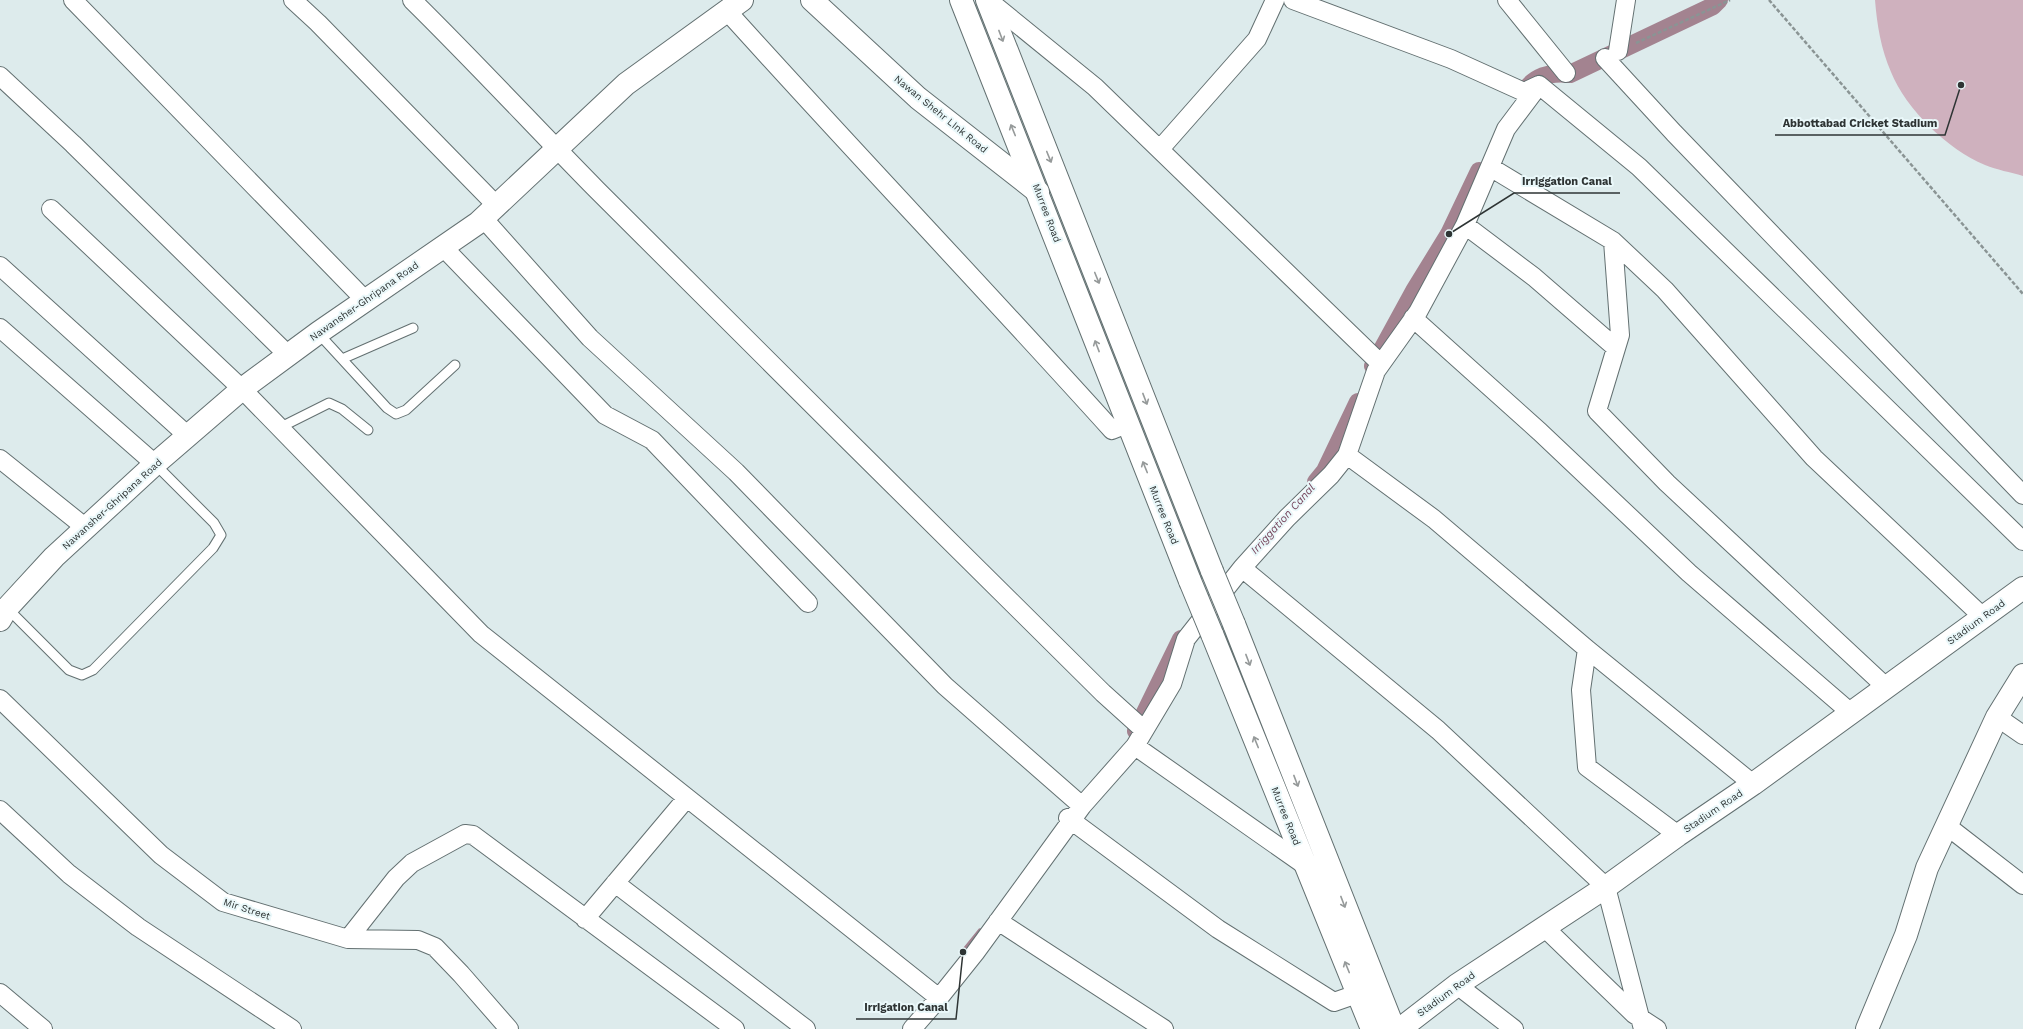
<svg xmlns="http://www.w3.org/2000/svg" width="2023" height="1029" font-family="'Work Sans',sans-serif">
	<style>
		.green { fill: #cfb1be }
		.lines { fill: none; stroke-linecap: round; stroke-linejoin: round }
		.stream { stroke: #a38390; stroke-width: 5 }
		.canal { stroke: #a38390; stroke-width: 18 }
		.lane-casing { stroke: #637071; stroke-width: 11 }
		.street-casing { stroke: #637071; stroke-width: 20 }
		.secondary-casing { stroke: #637071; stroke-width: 24 }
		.primary-casing { stroke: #637071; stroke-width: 24 }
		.path { stroke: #8a9494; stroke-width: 2.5; stroke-dasharray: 4 2; stroke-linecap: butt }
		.lane { stroke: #fff; stroke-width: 9 }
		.street { stroke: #fff; stroke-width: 18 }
		.secondary { stroke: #fff; stroke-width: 22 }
		.primary { stroke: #fff; stroke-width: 22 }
		.primary-bridge-casing { stroke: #637071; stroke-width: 24; stroke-linecap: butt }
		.primary-bridge { stroke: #fff; stroke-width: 22 }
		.oneway { stroke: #969a9a }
		.labels { text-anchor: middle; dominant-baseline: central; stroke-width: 4; stroke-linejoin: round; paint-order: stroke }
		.street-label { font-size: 10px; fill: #2e3434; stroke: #eaf8fa }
		.water-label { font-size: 11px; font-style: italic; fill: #75445b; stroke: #eaf8fa }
		.leader { fill: none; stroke: #2e3434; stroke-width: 1.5 }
		.callout-dot { fill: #2e3434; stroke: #eaf8fa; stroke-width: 1.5 }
		.callout-label { font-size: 11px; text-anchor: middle; font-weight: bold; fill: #2e3434; stroke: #eaf8fa; stroke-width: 4; stroke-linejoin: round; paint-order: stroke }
	</style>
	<rect width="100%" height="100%" fill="#ddebec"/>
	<path class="green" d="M1875 0H2023V176C2010 172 1997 170 1985 165 1947 149 1906 109 1891 72 1881 49 1877 25 1875 0Z"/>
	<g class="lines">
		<path class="stream" d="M963 959V952L980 931"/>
		<path class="canal" d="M1525 91C1535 75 1553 72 1570 74L1713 6 1719 0
			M1373 366 1414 291 1449 234 1479 171
			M1316 482 1325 471 1358 402
			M1136 731 1181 639"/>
		<g class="lane-casing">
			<path id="lane" d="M318 333 387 408 396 414 406 410 455 365
				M342 359 413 328
				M279 428 329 403 342 409 368 430
				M7 608 69 670 82 675 93 670 213 548 221 535 214 523 155 464"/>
		</g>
		<g class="street-casing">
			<path id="street" d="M73 0 365 300
				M293 0 318 23 497 206
				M412 0C475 62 535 127 597 190 765 358 934 526 1103 693L1144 730
				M988 0 1095 87 1381 364
				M1293 0 1451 59 1524 92 1539 85 1639 167 2023 541
				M1507 0 1566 73
				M727 11C854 152 985 289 1112 430L1127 424
				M1618 51 1626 0
				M1605 58 1674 133 2023 495
				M0 76 73 144 288 355
				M1160 149 1257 39 1275 0
				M1490 167 1613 241 1665 290 1814 458 1983 617
				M51 209 242 389 481 634 939 998
				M483 218 590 338 736 472 945 686 1082 806
				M1465 225 1534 277 1616 348
				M1613 241 1620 335 1597 411 1667 483 1886 687
				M443 247 605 415 652 440 808 603
				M0 266 188 436
				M1413 318 1540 432 1689 573 1850 712
				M0 328 155 464
				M1347 455 1434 519 1587 649 1753 784
				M0 459 86 528
				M1242 568 1438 730 1606 887 1643 1029
				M1587 649 1581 690 1587 767 1678 835
				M0 699 161 855 223 902 348 939 418 940 435 947 461 974 509 1029
				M1997 717 2023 735
				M1135 746 1306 866
				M0 810 69 874 138 927 292 1029
				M1068 818 1218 929 1334 1002 1357 994
				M1947 826 2023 885
				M615 883 806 1029
				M585 919 686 799
				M998 921 1164 1029
				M1545 928 1634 1014 1657 1029
				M348 939 396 878 412 863 465 834 473 835 735 1029
				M1457 985 1514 1029
				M0 993 43 1029
				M912 1029 939 998 975 953 1082 806 1135 746 1172 684 1186 639 1242 568 1287 518 1331 475 1347 455 1376 371 1418 312 1465 225 1506 129 1539 85"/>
		</g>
		<g class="secondary-casing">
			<path id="secondary" d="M812 0 918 98 1038 192
				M0 620 7 608 54 557 155 464 242 389 318 333 478 223 626 84 742 0
				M1400 1029 1457 985 1606 887 1678 835 1753 784 2023 588
				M1867 1029 1906 935 1927 868 1997 717 2023 675"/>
		</g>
		<g class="primary-casing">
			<path id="primary" d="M961 0C1038 193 1113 388 1190 581
				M987 0 1212 571
				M1234 624 1394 1029
				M1212 634 1372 1029"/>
		</g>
		<path class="path" d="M1769 0 2023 294
			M1636 43 1730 0"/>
		<use href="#lane" class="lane"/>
		<use href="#street" class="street"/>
		<use href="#secondary" class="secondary"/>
		<use href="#primary" class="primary"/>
		<g class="primary-bridge-casing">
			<path id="primary-bridge" d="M1212 571 1234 624
				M1190 581 1212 634"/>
		</g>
		<use href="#primary-bridge" class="primary-bridge"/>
	</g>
	<defs><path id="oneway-shaft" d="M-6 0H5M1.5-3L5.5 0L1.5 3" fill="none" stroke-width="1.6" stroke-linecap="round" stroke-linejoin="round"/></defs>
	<g class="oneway">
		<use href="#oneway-shaft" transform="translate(1001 36) rotate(69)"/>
		<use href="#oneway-shaft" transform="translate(1013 130) rotate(-112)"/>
		<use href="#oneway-shaft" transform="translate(1049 157) rotate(68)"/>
		<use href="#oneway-shaft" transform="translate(1097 278) rotate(68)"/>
		<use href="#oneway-shaft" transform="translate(1097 346) rotate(-111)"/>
		<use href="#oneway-shaft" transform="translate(1145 399) rotate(69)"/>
		<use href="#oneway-shaft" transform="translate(1145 467) rotate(-112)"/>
		<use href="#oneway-shaft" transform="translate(1248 660) rotate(69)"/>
		<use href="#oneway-shaft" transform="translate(1256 742) rotate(-112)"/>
		<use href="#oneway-shaft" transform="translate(1296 781) rotate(69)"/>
		<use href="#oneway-shaft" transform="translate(1343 902) rotate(69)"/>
		<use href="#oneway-shaft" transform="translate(1347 967) rotate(-112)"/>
	</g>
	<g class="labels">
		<g class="street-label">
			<text transform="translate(941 114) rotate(39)">Nawan Shehr LInk Road</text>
			<text transform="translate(1047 213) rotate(69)">Murree Road</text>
			<text transform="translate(364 301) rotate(-35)">Nawansher-Ghripana Road</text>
			<text transform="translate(112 504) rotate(-42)">Nawansher-Ghripana Road</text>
			<text transform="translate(1164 515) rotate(68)">Murree Road</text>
			<text transform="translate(1976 622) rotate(-36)">Stadium Road</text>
			<text transform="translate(1713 811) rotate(-34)">Stadium Road</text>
			<text transform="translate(1286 816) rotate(68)">Murree Road</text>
			<text transform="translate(247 909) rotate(18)">Mir Street</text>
			<text transform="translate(1446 994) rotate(-36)">Stadium Road</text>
		</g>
		<g class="water-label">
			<text transform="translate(1283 519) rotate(-48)">Irriggation Canal</text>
		</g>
	</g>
	<path class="leader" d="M1961 85L1945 135H1775M1449 234L1514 193H1620M963 952L956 1019H856"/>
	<g class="callout-dot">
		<circle cx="1961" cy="85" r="4"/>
		<circle cx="1449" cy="234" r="4"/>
		<circle cx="963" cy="952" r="4"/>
	</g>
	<g class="callout-label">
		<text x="1860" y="127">Abbottabad Cricket Stadium</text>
		<text x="1567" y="185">Irriggation Canal</text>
		<text x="906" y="1011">Irrigation Canal</text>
	</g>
</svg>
